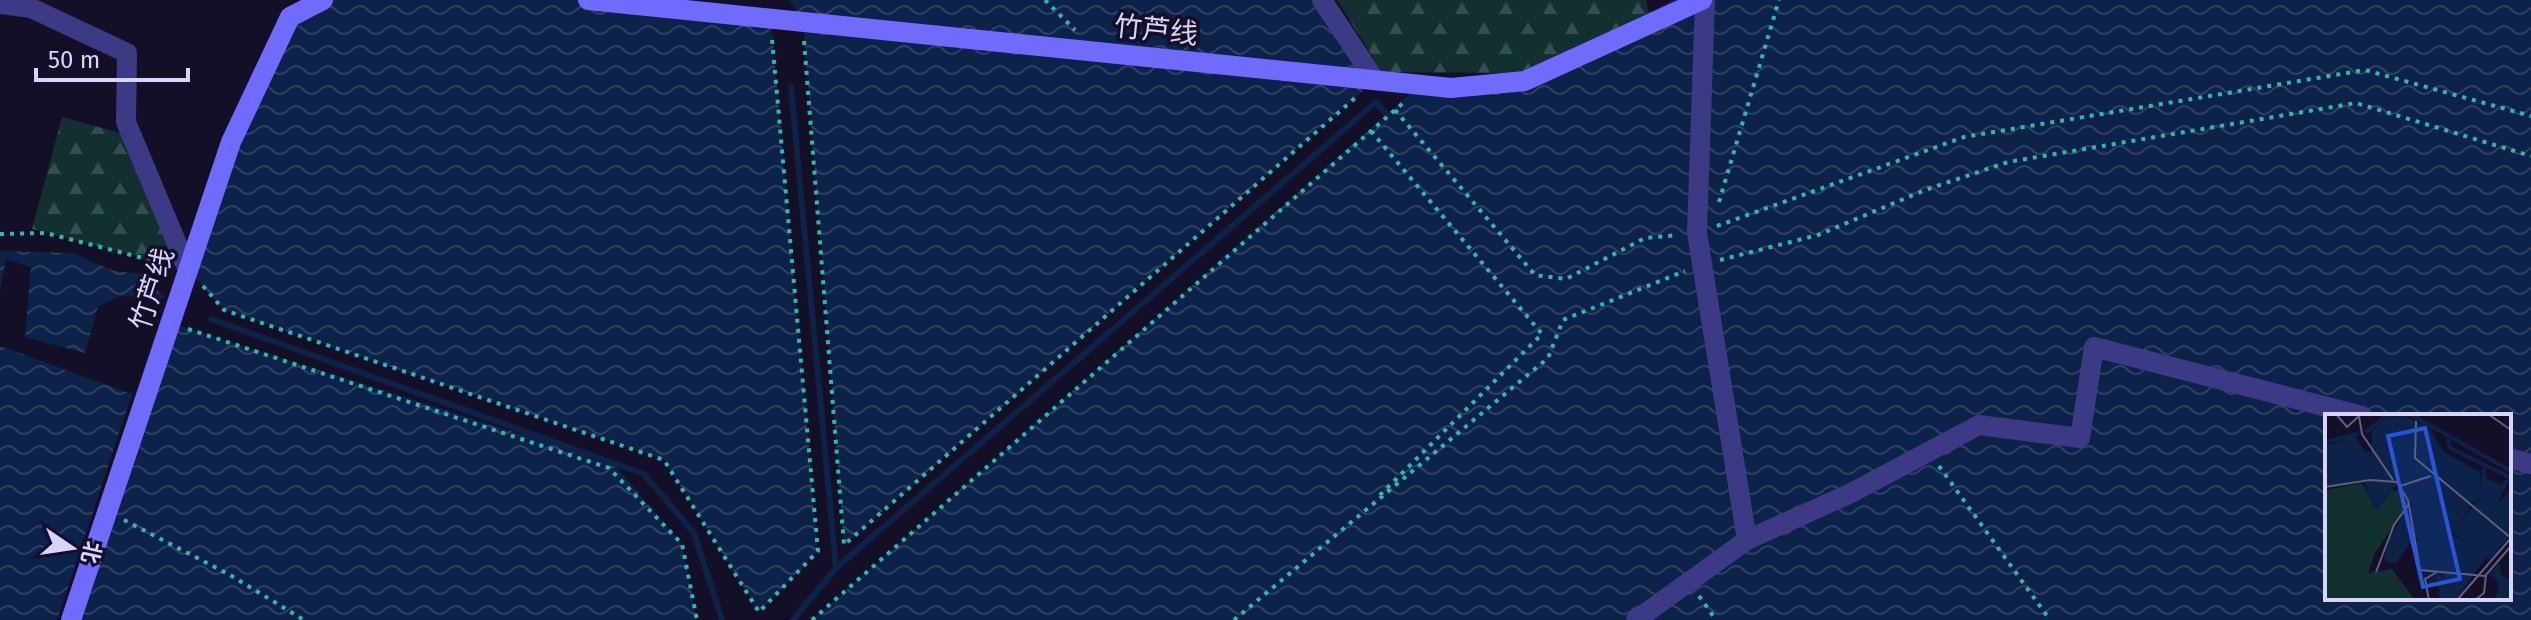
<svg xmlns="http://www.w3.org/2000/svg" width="2531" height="620" font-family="'Fira Sans','Noto Sans SC',sans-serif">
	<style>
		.forest { fill: url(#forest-firs) }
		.water { fill: url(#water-waves); fill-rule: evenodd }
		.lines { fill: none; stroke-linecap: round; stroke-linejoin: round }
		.stream { stroke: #0c2248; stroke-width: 6 }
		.path { stroke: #2fb8b0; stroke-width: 4; stroke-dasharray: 4 6; stroke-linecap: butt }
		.street { stroke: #3d3a85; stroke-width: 20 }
		.secondary { stroke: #6f6bff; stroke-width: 20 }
		.labels { text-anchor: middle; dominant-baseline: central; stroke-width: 7; stroke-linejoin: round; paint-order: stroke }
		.street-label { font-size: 28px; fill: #d9d4ff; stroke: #130f26 }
		.inset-river { fill: none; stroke: #0c2248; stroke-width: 4 }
		.inset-road { fill: none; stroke: #625e7d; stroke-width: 2 }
		.view { fill: #2655da; fill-opacity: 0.15; stroke: #2655da; stroke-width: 4 }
		.inset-edge { fill: none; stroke: #d9d4ff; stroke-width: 4 }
	</style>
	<defs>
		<pattern id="forest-firs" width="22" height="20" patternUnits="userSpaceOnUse" patternTransform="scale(2)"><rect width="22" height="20" fill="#12302f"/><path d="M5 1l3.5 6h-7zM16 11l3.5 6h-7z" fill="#344d4e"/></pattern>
		<pattern id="water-waves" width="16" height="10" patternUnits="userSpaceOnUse" patternTransform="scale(2)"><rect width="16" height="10" fill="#0c2248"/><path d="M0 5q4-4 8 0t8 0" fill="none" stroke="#2f4163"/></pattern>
	</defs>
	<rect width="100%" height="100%" fill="#130f26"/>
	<path class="forest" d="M1337 0H1646L1650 18 1520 73 1382 72Z
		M62 117 131 136 188 270 32 229Z"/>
	<path class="water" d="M323 0H588L771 19 818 551 759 612 664 460 224 310 188 270 290 17Z
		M790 0H1322L1375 80 844 545 803 22Z
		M1672 0H2531V620H812L1420 85 1525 81ZM2327 416H2509V598H2327Z
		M0 251 73 253 114 271 142 274 165 298 121 296 98 306 85 353 25 337 31 267 6 259 0 290Z
		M171 323 613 463 682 544 697 620H71Z
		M0 346 132 394 57 620H0Z"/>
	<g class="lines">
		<path class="stream" d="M791 87 836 568
			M211 319 644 474 694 533 722 620
			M793 620 836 568 1376 102 1391 120"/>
		<path class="path" d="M1045 0 1075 30
			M804 41 844 545 1355 98
			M1395 110 1535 275 1566 279 1645 238 1678 235
			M1371 131 1542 334 1378 497
			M1719 202 1779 0
			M1717 226 1964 137 2365 70 2531 116
			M0 234 46 233 166 264
			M1720 260 1818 235 1925 190 2008 162 2356 103 2531 156
			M203 286 224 310 664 460 759 612 818 551 772 39
			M188 329 609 468 682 544 697 620
			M1939 466 2050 620
			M124 520 230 575 304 620
			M1699 596 1716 620
			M812 620 1403 103
			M1234 620 1548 358 1563 320 1685 271"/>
		<path class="street" d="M1322 0 1375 80
			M1705 0 1697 233 1747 540
			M0 4 31 8 127 53 126 122 188 270
			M2509 458 2531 464
			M1636 620 1747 540 1851 493 1979 425 2080 438 2094 347 2362 416"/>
		<path class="secondary" d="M588 0 1451 88 1525 81 1702 0
			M71 620 231 142 290 17 323 0"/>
	</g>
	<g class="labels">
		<g class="street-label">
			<text transform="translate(1156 30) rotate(6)">竹芦线</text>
			<text transform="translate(152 289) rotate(-72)">竹芦线</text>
		</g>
	</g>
	<g transform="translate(2325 414)">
		<rect width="186" height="186" fill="#130f26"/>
		<path d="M37 69 51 96 66 77 77 75 83 90 50 139 43 159 67 155 90 186H0V76Z" fill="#12302f"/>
		<path d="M80 2 104 13 119 38 155 58 156 76 124 117 84 87 72 71 54 95 48 93 38 66 0 73V60L46 40 47 17 63 3ZM30 22 41 39 0 57V32ZM159 63 177 71 166 96 186 76V120L167 143 127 119 160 77ZM84 90 119 115 88 125 71 149H64L59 145 65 124ZM120 117 124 120 116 128 114 156H95L89 127ZM126 123 162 143 130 186H114L113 161 119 166 120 160 115 159 117 130ZM174 149 176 161 186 166V186H169L174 175 171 164 163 161Z" fill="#0c2248"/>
		<path class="inset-river" d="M85 0 186 57M40 19 64 0M123 25 125 34 186 64M0 28 33 20M3 58 45 38M148 88 158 76 159 54M87 91 125 118M167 95 182 66M126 122 167 144M94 125 118 117M114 156 118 128 144 92"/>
		<path class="inset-road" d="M11 0 22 13 34 2 37 20 68 66M163 0 186 16M91 7 90 44 186 124M75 72 106 62M0 73 45 66 72 68 83 86 95 156 160 162 186 132M51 158 69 111 84 90M104 186 100 165 112 158M132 186 186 124M150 186 159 179 161 161"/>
		<path class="view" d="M100 14 135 165 98 173 63 22Z"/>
		<rect width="186" height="186" class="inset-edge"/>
	</g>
	<g transform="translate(72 548) rotate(103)" stroke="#130f26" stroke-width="6" paint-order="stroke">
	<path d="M0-6L14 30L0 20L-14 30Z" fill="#d9d4ff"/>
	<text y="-12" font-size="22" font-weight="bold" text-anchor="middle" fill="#d9d4ff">北</text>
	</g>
	<path d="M36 68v12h152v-12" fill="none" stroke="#d9d4ff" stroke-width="4"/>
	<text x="48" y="68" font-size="24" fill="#d9d4ff" stroke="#130f26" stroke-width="6" paint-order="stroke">50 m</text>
</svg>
